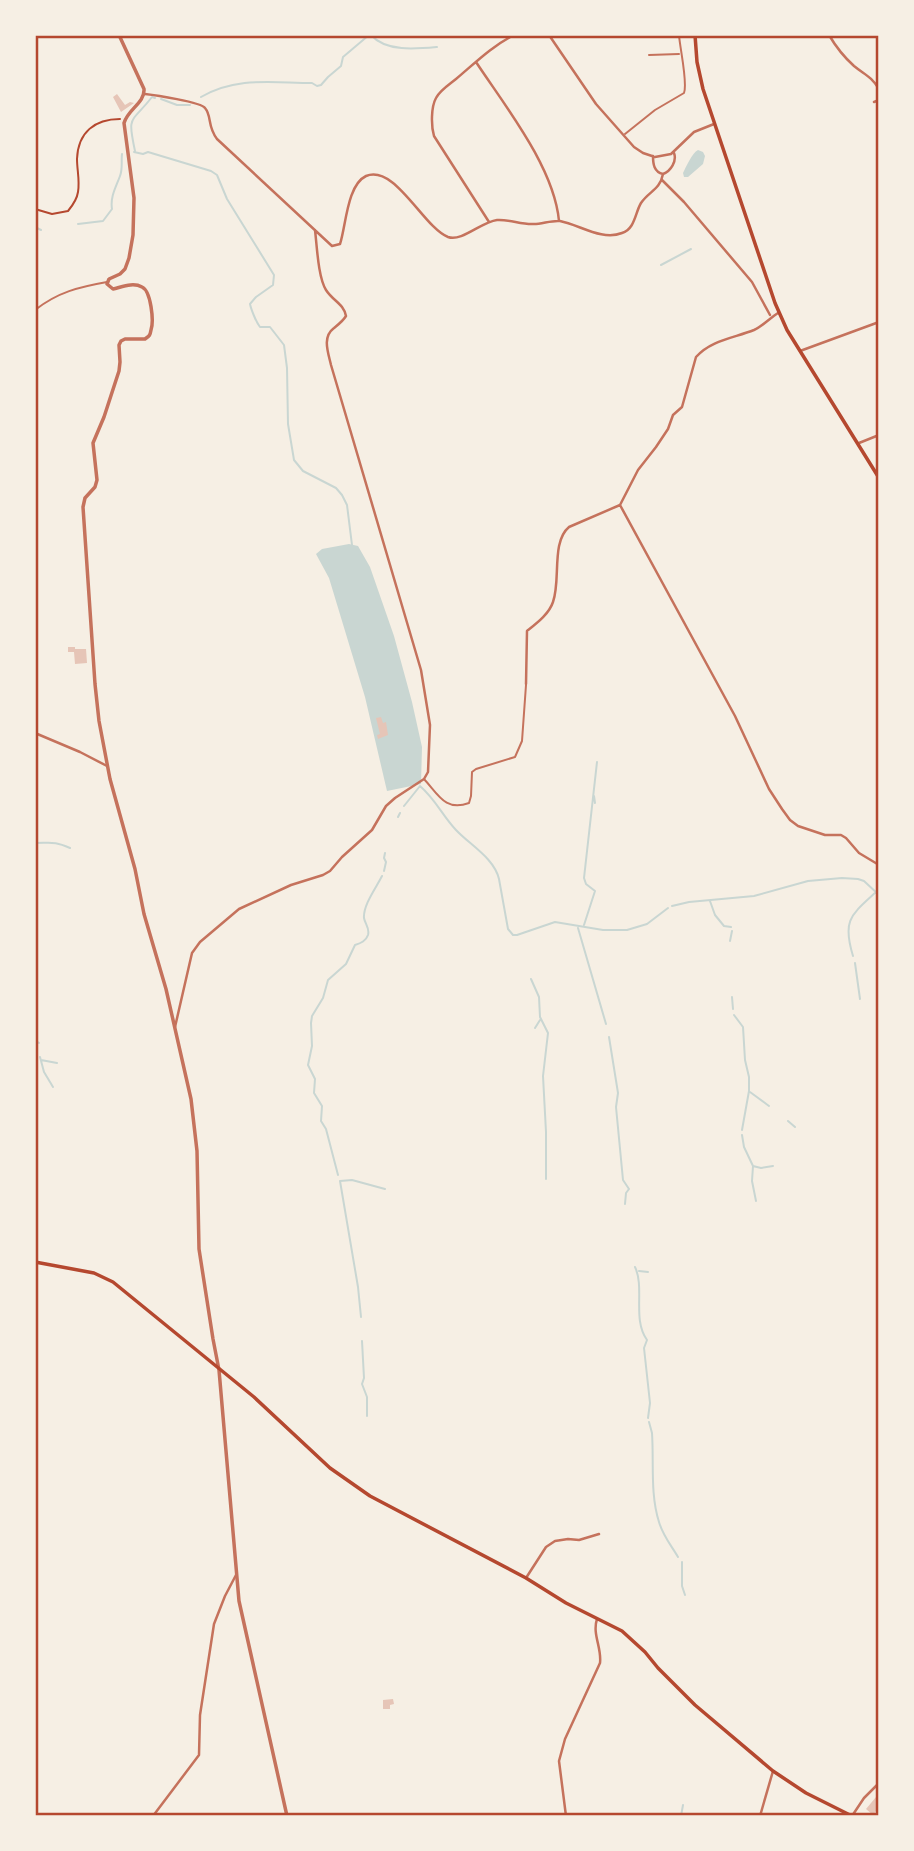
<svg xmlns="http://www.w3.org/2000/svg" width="914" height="1851" font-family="Figtree,sans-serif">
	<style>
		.water { fill: #c9d6d2 }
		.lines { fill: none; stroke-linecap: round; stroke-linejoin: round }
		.stream { stroke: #c9d6d2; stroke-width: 2 }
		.building { fill: #e6c5b7 }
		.path { stroke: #b5482f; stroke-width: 2 }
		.service { stroke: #c5725c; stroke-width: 2 }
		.minor { stroke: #c5725c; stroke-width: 2.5 }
		.tertiary { stroke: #c5725c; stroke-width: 3.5 }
		.secondary { stroke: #b5482f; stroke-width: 3.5 }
		.neatline { fill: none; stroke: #b5482f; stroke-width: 2.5 }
	</style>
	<rect width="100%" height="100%" fill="#f6efe4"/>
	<path class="water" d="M698 150 703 152 705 156 703 164 688 177H684L683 173C686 167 692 153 698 150Z
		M349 544 358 546 370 567 394 636 412 702 422 747 421 784 387 791 365 697 329 578 316 554 322 549Z"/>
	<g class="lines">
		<path class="stream" d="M371 35C386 52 416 49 437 47
			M201 97C237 76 274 83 312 83L317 86 321 85 328 77 341 66 343 57 369 35
			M161 99 177 105H190
			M135 151C127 114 131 124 152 97L155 98
			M134 152 143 154 148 152 211 171 217 175 227 199 274 275 273 285 256 297 250 304C251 309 256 322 260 327H270L284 345 287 368 288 424 294 460 303 471 336 488 342 495 347 505 352 545
			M78 224 103 221 112 209C110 197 116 187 120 176 123 168 121 160 122 154
			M35 227 41 230
			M661 265 691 249
			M594 796 595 803
			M404 806 420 786C436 800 442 815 456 830 470 845 494 858 499 879L508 929 513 935H517L555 922 603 930H627L647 924 668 908
			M398 817 400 813
			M35 843C52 843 54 841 70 848
			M384 871 386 862 384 858 385 853
			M710 901 715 915 724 926 731 927
			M672 906 689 902 754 896 808 881 842 878 858 879 864 881 879 895
			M584 925 595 891 586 884 584 878 597 762
			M578 928 606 1024
			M730 941 732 931
			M853 956C842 920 851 915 876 892
			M855 963 860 999
			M531 979 539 997 540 1017 548 1033 543 1076 546 1132V1179
			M732 997 733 1009
			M734 1015 743 1027 745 1060 749 1077V1091L742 1130
			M535 1028 540 1020
			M609 1037 618 1093 616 1107 623 1180 629 1189 626 1193 625 1204
			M35 1040 39 1043
			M40 1057 44 1072 53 1087
			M41 1060 57 1063
			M750 1092 769 1106
			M788 1121 795 1127
			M742 1135 744 1147 753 1166 752 1181 756 1201
			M753 1166 761 1168 773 1166
			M338 1175 326 1129 321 1121 322 1106 314 1093 315 1079 308 1065 312 1046 311 1023 312 1016 323 998 328 980 346 964 355 945C361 943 366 941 368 935 370 928 365 924 364 918 363 905 376 888 382 876
			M635 1267C645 1288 632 1319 647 1340L644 1348 650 1403 648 1418
			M639 1271 648 1272
			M361 1317 358 1287 340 1181 352 1180 385 1189
			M362 1341 364 1378 362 1384 367 1397V1416
			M649 1422 652 1433C654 1462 650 1494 659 1522 663 1536 671 1545 678 1557
			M682 1562V1586L685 1595
			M681 1816 683 1805"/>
	</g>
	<path class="building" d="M117 94 125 105 130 102 134 103 121 112 113 97Z
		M68 647H75V649H86L87 663 75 664 74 652H68Z
		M381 717 383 723 386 722 388 735 378 739 377 735 380 734 376 718Z
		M393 1699 394 1704 390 1705V1709H383V1700Z
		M876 1797 879 1800V1807L873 1815 866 1809Z"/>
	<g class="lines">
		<path class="path" d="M221 35 222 37
			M35 209 52 214 68 211C73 205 77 199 78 192 80 181 77 170 77 159 78 132 95 119 120 119"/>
		<path class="service" d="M649 55 679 54
			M625 134 655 110 684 93C688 83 680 49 679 35
			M35 310C58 292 79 287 107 282
			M424 779C438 794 445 812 469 803L471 796 472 772 476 769 515 757 522 741 526 685"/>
		<path class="minor" d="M549 35 596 104 634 147 643 153 655 157 671 154 694 132 714 124
			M829 35C836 47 844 57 854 66 865 75 871 76 879 89
			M476 62C505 106 554 167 559 221
			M145 94C154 95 201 102 205 108 212 116 207 126 217 139L332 246 340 244C346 226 347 185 366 176 395 164 423 227 448 237 462 242 481 222 497 220 509 219 522 225 534 224 542 224 552 220 560 221 580 225 602 241 622 233 635 229 635 213 641 203 649 191 660 190 663 174 671 171 677 161 674 153
			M874 102 879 100
			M653 156C653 164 654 172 663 174
			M662 180 684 202 752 282 770 315
			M489 222 434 136C431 126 431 107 436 98 440 90 450 84 456 79 475 63 492 46 514 35
			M800 351 879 322
			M859 443 879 435
			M620 505 735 716 769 789 782 809 790 820 798 826 825 835H841L846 838 859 853 879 865
			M526 684 527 631C537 623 549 614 553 602 561 580 551 542 569 527L620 505 638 470 656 447 668 429 673 415 682 407 696 357C711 340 734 338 754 330 763 326 770 318 778 313
			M35 733 80 752 107 766
			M175 1027 192 953 200 942 239 909 291 885 323 875 330 871 342 857 372 830 386 806 395 798 424 779 428 772 430 725 421 670 331 365C328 352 322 337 334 328 339 324 343 321 346 316 344 304 333 301 326 290 318 277 317 246 315 230
			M526 1578 546 1547 555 1541 568 1539 579 1540 599 1534
			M153 1816 199 1755 200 1715 214 1624 225 1596 236 1575
			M566 1816 559 1761 565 1739 600 1663C602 1648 592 1634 597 1619
			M760 1816 773 1771
			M852 1816 864 1798 879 1783"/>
		<path class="tertiary" d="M119 35 144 89C145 103 128 109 124 123L134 198 133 235 129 258 125 269 120 274 109 279 107 284 113 289C122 287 133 282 142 287 151 291 154 321 151 330 150 336 149 336 145 339H125L121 341 119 345 120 362 119 371 104 417 93 443 97 480 95 487 85 498 83 507 95 684 99 721 110 779 135 869 144 914 166 989 191 1099 197 1151 199 1249 213 1339 219 1370 239 1601 287 1816"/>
		<path class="secondary" d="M695 35 697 62 703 89 775 303 787 330 879 478
			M35 1262 94 1273 113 1282 254 1397 330 1468 370 1496 526 1578 566 1603 622 1631 645 1652 658 1668 695 1705 773 1771 806 1793 852 1816"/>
	</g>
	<rect width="914" height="1851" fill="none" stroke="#f6efe4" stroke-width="74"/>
	<rect x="37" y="37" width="840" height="1777" class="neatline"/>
</svg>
